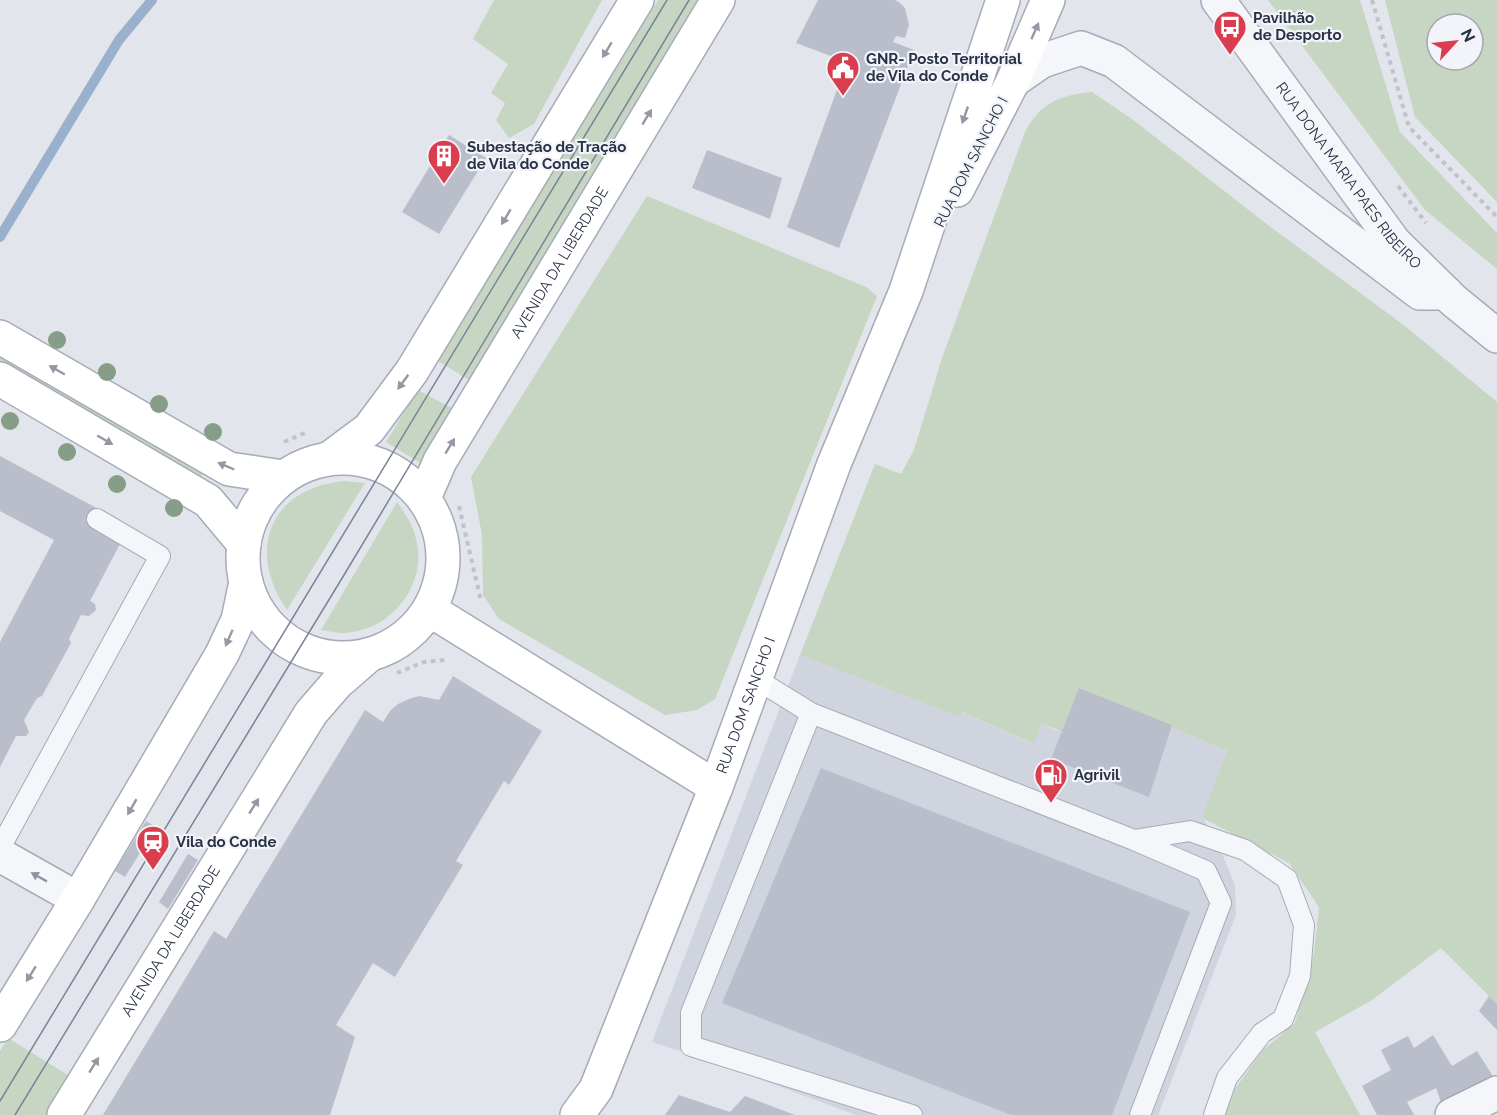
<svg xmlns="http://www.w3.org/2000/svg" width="1497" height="1115" font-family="Raleway,sans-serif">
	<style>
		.built { fill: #d0d4de }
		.green { fill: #c6d6c2; fill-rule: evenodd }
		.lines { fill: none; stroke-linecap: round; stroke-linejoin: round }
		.stream { stroke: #9ab1ce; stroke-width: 10 }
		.building { fill: #b9beca }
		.lane-casing { stroke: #a6abb7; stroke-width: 22 }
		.street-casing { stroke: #a6abb7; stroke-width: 36 }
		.secondary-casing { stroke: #a6abb7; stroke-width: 36 }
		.path { stroke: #c0c3ca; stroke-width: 4; stroke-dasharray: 4.5 4.5; stroke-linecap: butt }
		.lane { stroke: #f5f6f9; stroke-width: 20 }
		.street { stroke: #f5f6f9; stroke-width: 33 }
		.secondary { stroke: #fff; stroke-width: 33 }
		.tram { stroke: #7a8397; stroke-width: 1.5 }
		.tree { fill: #869d87 }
		.oneway { fill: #9498a2 }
		.oneway2 { fill: #8e949f }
		.labels { text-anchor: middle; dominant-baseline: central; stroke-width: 4.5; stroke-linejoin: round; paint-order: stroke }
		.poi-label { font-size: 15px; font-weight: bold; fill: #283145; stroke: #f2f4f9; text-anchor: start }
		.street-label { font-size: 15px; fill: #283145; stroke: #f2f4f9 }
	</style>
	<rect width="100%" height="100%" fill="#e2e5ec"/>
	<path class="built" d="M800 655 959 717 961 712 1033 744 1041 724 1058 731 1079 688 1227 751 1203 818 1216 839 1235 885 1236 915 1158 1115H856L708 1060 652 1042Z"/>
	<path class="green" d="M494 0H602L534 124 509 138 496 120 505 103 491 93 508 64 473 39Z
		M658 0H699L469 380 438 361Z
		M1268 0H1360L1400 132 1497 233V269L1425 210Z
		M1385 0H1497V202L1415 117ZM1437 24H1473V60H1437Z
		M1092 92 1132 119 1264 222 1405 326 1497 402V1004L1441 948 1372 1000 1315 1032 1360 1115H1225L1235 1089 1262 1051 1295 1023 1314 953 1319 907 1289 863 1202 818 1227 751 1080 688 1062 731 1041 724 1034 744 962 712 959 717 800 655 875 464 901 474 914 450 942 358 1025 132C1042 101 1059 96 1092 92Z
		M647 196 866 287 877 296 715 699 697 710 665 715 499 619 483 595 482 535 471 477Z
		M0 351 205 470 198 480 0 364Z
		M418 390 455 410 422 464 386 442Z
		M345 481 365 483 287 610C245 550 271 487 345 481Z
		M397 502C405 513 413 525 416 539 428 585 391 631 344 633 337 633 329 631 321 630Z
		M8 1038 76 1080 54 1115H0V1051Z"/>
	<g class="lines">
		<path class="stream" d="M0 237 119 40 152 0"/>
	</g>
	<path class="building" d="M818 0H895L899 2 905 8 909 25 905 38 896 36 893 42 914 50 839 248 787 227 847 62 796 43Z
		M449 135 486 158 439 234 402 212Z
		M707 150 782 178 770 219 692 188Z
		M0 456 102 511 93 529 120 544 90 601 95 604 96 610 89 616 81 615 69 639 71 643 42 696 37 698 24 720 29 732 26 736H16L0 767V642L54 540 0 511Z
		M453 676 542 731 509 785 504 781 456 861 463 865 395 977 373 963 336 1025 355 1037 330 1115H103L214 931 226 939 365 710 383 722 390 711 398 704 409 699 419 696 439 700Z
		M1079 688 1172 725 1149 797 1051 759Z
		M821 768 1190 912 1112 1115H1011L722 1003Z
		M146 821 156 827 125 877 115 871Z
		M188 854 198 860 168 909 159 902Z
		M1489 996 1497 1004V1030L1479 1011Z
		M1433 1035 1452 1066 1477 1051 1494 1078 1443 1108 1436 1088 1407 1102 1414 1115H1377L1362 1086 1391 1070 1381 1050 1408 1036 1414 1048Z
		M679 1095 730 1112 745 1096 795 1115H665Z"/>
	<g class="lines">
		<g class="lane-casing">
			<path id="lane" d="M756 679 811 713 691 1013V1046L912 1115
				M811 713 1134 840 1206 871 1221 903 1140 1115
				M1134 840 1190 831 1245 850 1287 879 1304 925 1300 976 1283 1019 1262 1033 1227 1078 1214 1115
				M0 848 160 556 97 519"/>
		</g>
		<g class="street-casing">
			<g id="street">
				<path id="s1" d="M1218 0 1394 242 1453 300 1497 336"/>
				<path d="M1013 81 1042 61 1081 48 1114 61 1420 293H1446"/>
				<path d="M0 855 78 899"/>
				<path d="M1452 1115 1497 1093"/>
			</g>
		</g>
		<g class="secondary-casing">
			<g id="secondary">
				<path d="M957 190 1013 81 1048 0"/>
				<path d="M0 337 229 469 283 477"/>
				<path d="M0 379 208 501 244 544"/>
				<circle cx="343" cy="558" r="100"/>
				<path d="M330 458 369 429 412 371 637 0"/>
				<path id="s2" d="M424 498 440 461 718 0"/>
				<path d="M430 610 716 787"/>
				<path d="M0 1025 78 899 222 654 238 620 246 582"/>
				<path id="s3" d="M64 1115 311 713 337 683 368 656"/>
				<path id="s4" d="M577 1115 596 1089 716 787 834 464 906 291 1003 0"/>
			</g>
		</g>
		<path class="path" d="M1372 0 1409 127 1497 217
			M1398 186 1426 223
			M284 442 307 432
			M459 506 481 601
			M397 673 424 662 445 660"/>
		<use href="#lane" class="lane"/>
		<use href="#street" class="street"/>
		<use href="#secondary" class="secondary"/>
		<path class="tram" d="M0 1101 667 0
			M15 1115 341 580 689 0"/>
	</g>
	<g class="tree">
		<circle cx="57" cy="340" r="9"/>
		<circle cx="107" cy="372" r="9"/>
		<circle cx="159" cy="404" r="9"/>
		<circle cx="10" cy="421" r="9"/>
		<circle cx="213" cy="432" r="9"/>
		<circle cx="67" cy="452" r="9"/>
		<circle cx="117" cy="484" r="9"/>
		<circle cx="174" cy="508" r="9"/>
	</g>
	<defs><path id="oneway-solid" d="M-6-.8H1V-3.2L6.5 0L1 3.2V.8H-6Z" transform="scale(1.5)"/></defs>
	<g class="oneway">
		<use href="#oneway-solid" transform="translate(1035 31) rotate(-66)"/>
		<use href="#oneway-solid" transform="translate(607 50) rotate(121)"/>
		<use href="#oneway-solid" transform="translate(965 115) rotate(109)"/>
		<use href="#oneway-solid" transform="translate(647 117) rotate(-59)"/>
		<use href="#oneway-solid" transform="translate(506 217) rotate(121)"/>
		<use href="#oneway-solid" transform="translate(57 370) rotate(-150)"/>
		<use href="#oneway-solid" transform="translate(403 382) rotate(126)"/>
		<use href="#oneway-solid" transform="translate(105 440) rotate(30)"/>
		<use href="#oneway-solid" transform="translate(450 446) rotate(-59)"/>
		<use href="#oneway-solid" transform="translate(226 466) rotate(-157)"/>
		<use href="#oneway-solid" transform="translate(229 638) rotate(114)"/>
		<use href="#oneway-solid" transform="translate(254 806) rotate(-58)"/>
		<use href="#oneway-solid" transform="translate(132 807) rotate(120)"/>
		<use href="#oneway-solid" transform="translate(31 974) rotate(122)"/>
		<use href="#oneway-solid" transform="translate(94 1065) rotate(-58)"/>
	</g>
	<use class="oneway2" href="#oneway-solid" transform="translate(39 877) rotate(-151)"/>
	<defs>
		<g id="bus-pin" transform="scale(1.725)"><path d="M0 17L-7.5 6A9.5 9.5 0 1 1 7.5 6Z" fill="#da3d4d" stroke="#f2f4f9"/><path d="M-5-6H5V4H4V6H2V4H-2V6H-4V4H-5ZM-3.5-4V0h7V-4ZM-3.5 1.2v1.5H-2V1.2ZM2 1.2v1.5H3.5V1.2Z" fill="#fff"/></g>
		<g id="civic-pin" transform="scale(1.725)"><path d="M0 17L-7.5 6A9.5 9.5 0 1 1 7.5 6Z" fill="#da3d4d" stroke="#f2f4f9"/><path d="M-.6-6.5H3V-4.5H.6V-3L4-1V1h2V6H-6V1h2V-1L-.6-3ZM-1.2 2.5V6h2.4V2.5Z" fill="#fff"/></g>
		<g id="building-pin" transform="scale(1.725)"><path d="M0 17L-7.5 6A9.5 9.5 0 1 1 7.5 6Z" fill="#da3d4d" stroke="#f2f4f9"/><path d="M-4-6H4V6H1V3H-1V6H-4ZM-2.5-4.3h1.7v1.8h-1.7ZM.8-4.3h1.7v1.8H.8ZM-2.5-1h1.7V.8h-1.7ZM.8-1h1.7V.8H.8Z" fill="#fff"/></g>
		<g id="fuel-pin" transform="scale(1.725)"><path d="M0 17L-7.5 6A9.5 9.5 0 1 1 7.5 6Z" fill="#da3d4d" stroke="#f2f4f9"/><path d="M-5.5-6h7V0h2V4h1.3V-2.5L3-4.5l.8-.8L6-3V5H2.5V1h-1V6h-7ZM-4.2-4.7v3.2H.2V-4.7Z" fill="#fff"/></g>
		<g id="station-pin" transform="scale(1.725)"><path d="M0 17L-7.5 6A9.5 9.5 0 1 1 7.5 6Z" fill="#da3d4d" stroke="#f2f4f9"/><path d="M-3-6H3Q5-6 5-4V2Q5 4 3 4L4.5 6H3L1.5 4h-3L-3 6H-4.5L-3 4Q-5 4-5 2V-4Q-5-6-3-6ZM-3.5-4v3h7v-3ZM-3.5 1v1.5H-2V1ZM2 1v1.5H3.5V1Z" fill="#fff"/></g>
	</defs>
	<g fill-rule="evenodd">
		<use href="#bus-pin" x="1230" y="27"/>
		<use href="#civic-pin" x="843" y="68"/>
		<use href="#building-pin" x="444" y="156"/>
		<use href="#fuel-pin" x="1051" y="775"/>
		<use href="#station-pin" x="153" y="842"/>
	</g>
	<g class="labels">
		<g class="poi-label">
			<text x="1253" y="18">Pavilhão<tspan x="1253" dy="17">de Desporto</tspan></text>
			<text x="866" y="59">GNR- Posto Territorial<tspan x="866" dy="17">de Vila do Conde</tspan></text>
			<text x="467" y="147">Subestação de Tração<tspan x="467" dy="17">de Vila do Conde</tspan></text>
			<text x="1074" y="775">Agrivil</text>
			<text x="176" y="842">Vila do Conde</text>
		</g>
		<g class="street-label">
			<text transform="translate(971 162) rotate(-63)">RUA DOM SANCHO I</text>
			<text stroke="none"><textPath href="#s1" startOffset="219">RUA DONA MARIA PAES RIBEIRO</textPath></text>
			<text stroke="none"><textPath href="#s2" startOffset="272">AVENIDA DA LIBERDADE</textPath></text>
			<text stroke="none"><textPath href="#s4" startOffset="444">RUA DOM SANCHO I</textPath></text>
			<text stroke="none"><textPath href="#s3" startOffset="204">AVENIDA DA LIBERDADE</textPath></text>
		</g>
	</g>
	<g transform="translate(1455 42) rotate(63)"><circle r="28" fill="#f2f4f9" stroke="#a1a6b1" stroke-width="1.5"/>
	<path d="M0-4.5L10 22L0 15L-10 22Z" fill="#da3d4d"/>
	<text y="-9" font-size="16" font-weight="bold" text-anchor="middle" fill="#283145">N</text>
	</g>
</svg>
